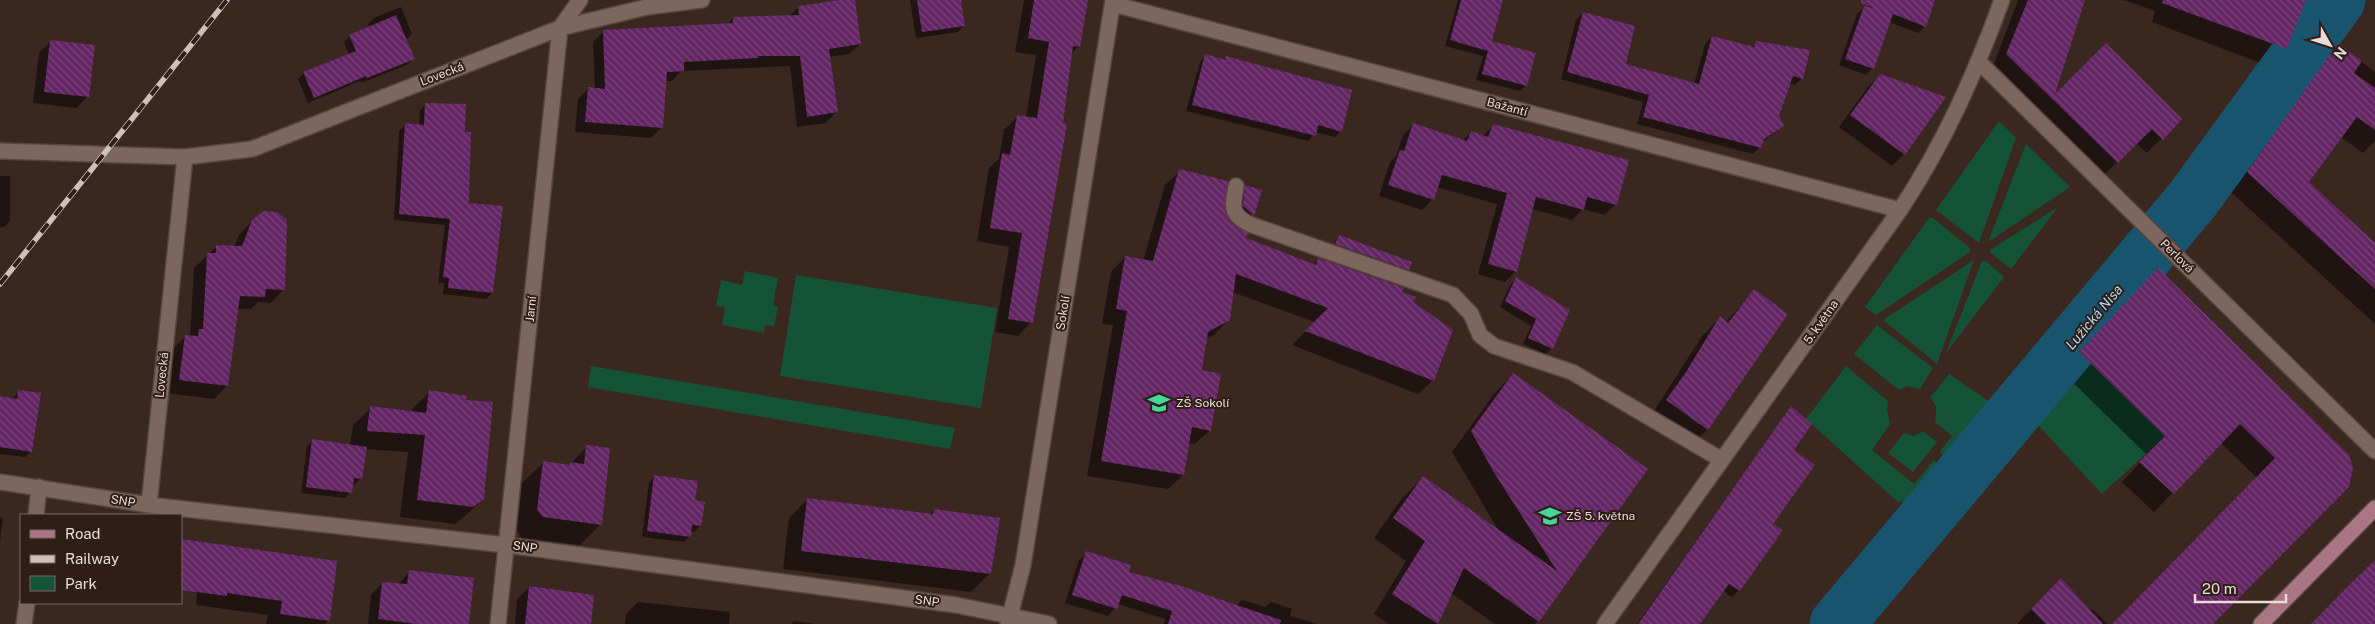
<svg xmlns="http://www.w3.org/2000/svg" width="2375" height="624" font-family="'Public Sans',sans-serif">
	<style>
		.green { fill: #155338 }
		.shadow { fill: #0007 }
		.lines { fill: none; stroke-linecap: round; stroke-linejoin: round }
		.river { stroke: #19546e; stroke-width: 55 }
		.building { fill: url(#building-back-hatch) }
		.minor-casing { stroke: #544540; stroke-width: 18 }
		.major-casing { stroke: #544540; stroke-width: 18 }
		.minor { stroke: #7c665e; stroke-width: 15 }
		.major { stroke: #aa7686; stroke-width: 15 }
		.rail-casing { stroke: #cec0bb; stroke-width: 5.5 }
		.rail { stroke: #2f1d17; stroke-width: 4; stroke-dasharray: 11; stroke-linecap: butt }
		.labels { text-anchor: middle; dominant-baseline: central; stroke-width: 4; stroke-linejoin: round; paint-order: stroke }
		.street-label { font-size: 12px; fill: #e9dcd8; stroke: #2f1d17 }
		.poi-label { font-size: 12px; fill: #e9dcd8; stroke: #2f1d17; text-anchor: start }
		.water-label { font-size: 14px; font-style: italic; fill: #aedef7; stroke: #2f1d17 }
	</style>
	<defs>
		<pattern id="building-back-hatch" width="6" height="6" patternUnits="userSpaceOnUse" patternTransform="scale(1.25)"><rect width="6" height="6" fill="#632563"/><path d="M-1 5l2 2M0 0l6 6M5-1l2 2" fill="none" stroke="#794479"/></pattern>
	</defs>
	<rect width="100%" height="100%" fill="#3a2720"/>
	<path class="green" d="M1999 121 2016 138 1979 243 1936 210Z
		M2026 144 2070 187 1988 242Z
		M2058 207 2011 269 1991 253 1990 250Z
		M1929 218H1933L1970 248V252L1876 315 1865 307Z
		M1974 260 1937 364 1883 320Z
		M1982 261 1987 262 2004 277 1946 353Z
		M745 271 778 278 773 305 778 307 774 326 765 325 764 333 722 325 725 307 716 306 721 280 742 285Z
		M796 275 997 308 981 408 780 376Z
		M1877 325 1933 368 1920 389 1907 386 1899 390 1854 354Z
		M2079 352 2165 436 2102 494 2027 413Z
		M591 366 955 428 950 449 588 387Z
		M1846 366 1888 401 1887 410 1890 424 1872 450 1914 484 1934 460 1945 470 1912 511 1901 501 1899 503 1806 419Z
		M1949 374 1997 407 1949 464 1940 451 1952 436 1935 422C1936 411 1939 406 1930 398Z
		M1923 431 1937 442 1913 472 1888 453 1904 433 1914 436Z"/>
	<path class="shadow" d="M854 0 860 44 849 54 829 57 836 112 826 123 797 127 790 66 681 71 672 81H665L661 128 651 138 575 132 578 99 589 88 595 89 593 42 603 32 727 25 733 18 788 17 799 7Z
		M910 0H960L964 26 958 32 916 38Z
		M1024 0H1086L1079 46 1071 54 1031 322 1018 336 995 332 1009 247 977 241 989 168 999 159 1004 130 1018 116 1026 118 1036 55 1015 52Z
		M1458 0H1502L1491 42 1526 85 1520 91 1476 80 1483 56 1445 46Z
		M1870 0H1934L1925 26 1918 33 1889 22 1873 68 1866 75 1839 65 1857 14 1864 7 1868 8Z
		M2018 0H2084L2052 98 2181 119 2147 153 2136 143 2102 177 1992 69Z
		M2124 0H2317L2304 13 2300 11 2286 49 2269 66 2152 22 2155 11Z
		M401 7 412 34 406 40 413 59 407 65 361 83 360 81 308 103 298 79 304 73 349 55 344 42 350 36 370 28 368 24 374 18Z
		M1583 13 1624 65 1694 84 1705 44 1712 37 1751 48 1756 43 1802 78 1795 85 1789 83 1778 116 1783 126 1762 142 1760 147 1753 154 1637 124 1643 102 1561 79 1576 20Z
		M51 41 88 96 76 108 33 103 39 53Z
		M2338 44 2375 72V141L2363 153 2341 137 2307 182 2375 245V324L2230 191 2320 63Z
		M1205 56 1224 61 1227 58 1341 131 1335 137 1315 132 1308 141 1186 111 1200 62Z
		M1880 75 1904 154 1892 166 1839 127 1868 87Z
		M426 104 464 133 468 205 492 293 486 299 443 294 444 283H438L445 225 394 220 399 131 405 125 419 126 420 110Z
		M1414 124 1463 141 1471 132 1483 136 1494 125 1616 204 1605 215 1583 209 1572 220 1532 209 1516 271 1505 282 1478 274 1497 204 1436 187 1433 199 1422 210 1379 196 1390 162 1396 156 1403 135Z
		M1180 171 1223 198 1224 212 1244 239 1313 265 1319 259 1401 293 1412 302 1433 380 1418 394 1292 345 1315 322 1232 292 1228 320 1214 335 1206 339 1201 371 1210 430 1195 444 1188 443 1183 475 1168 489 1087 476 1113 325 1102 324 1111 272 1125 257 1143 261 1165 185Z
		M0 176H10V221L4 227H0Z
		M1246 187 1261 190 1252 215 1247 221 1238 213 1240 193Z
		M252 221 284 289 271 303 258 302 251 309H237L227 386 214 399 167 393 173 349 186 336 190 337 194 268 217 246 234 247 239 235Z
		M1339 236 1408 269 1402 275 1330 250Z
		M1516 279 1552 348 1546 354 1523 344 1531 326 1500 307 1510 285Z
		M2140 289 2348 456 2211 624H2113L2257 478 2221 443 2154 512 2122 482 2147 455 2061 371Z
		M1754 291 1708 429 1689 447 1649 419 1702 336 1720 318 1726 322Z
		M1513 374 1647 469 1535 624H1495L1451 593 1436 624H1389L1374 614 1406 561 1374 538 1403 497 1423 478 1500 533 1452 452 1494 394Z
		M19 391 31 451 25 457 0 454V398L12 399Z
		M430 392 483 499 465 516 455 524 400 517 408 452 365 449 361 478 355 484H352L351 492 345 498 301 493 307 446 313 440 350 446 353 425 371 408 412 412V409Z
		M1791 407 1792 451 1772 524 1781 531 1739 590 1732 597 1723 591 1698 624H1637Z
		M587 447 600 525 580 545 522 538 517 531 522 483 543 463 568 466Z
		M655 476 694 501 700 526 694 532 690 531V536L684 542 642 537 649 482Z
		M808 499 929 515 934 510 990 573 971 592 783 569 789 518Z
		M0 517H3L0 542Z
		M1087 553 1128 573 1236 606 1242 600 1265 607 1271 602 1292 609 1290 616 1317 624H1164L1165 619 1118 604 1108 616 1065 603 1079 560Z
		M200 561 329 620 325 624H266L268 615 196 605Z
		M410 571 468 624H368L371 595 382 583 398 585Z
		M529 587 589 624H515L517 599Z
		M2042 598 2090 611 2092 609 2108 624H2017Z
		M638 602 730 612 729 624H625L626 614Z
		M794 621 816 624H791Z"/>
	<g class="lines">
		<path class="river" d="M1837 624 2193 199 2338 0"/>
	</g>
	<path class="building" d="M840 0H855L861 44 829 49 838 112 807 117 800 56H758V58L684 62V71L667 72 663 128 585 122 588 87 605 89 603 30 733 23V17L799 15 798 6Z
		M917 0H961L965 26 922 32Z
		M1034 0H1088L1080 47 1073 46 1063 123 1067 124 1033 323 1008 319 1022 233 990 228 1002 153 1010 155 1017 115 1037 118 1049 42 1028 38Z
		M1461 0H1503L1492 41 1536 53 1527 86 1482 74 1488 51 1450 40Z
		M1861 0H1935L1926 27 1893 14 1874 69 1845 59 1864 6 1874 8 1861 3Z
		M2028 0H2085L2055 94 2106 43 2182 119 2163 140 2152 129 2118 163 2006 54Z
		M2163 0H2306L2287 49 2162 3Z
		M1583 12 1635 26 1626 64 1699 84 1712 36 1754 47 1756 41 1810 50 1803 79 1793 76 1779 116 1784 126 1764 139 1761 148 1643 117 1649 95 1567 72Z
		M396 15 415 59 367 78 366 76 314 98 303 72 356 51 349 35Z
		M50 40 95 45 89 97 44 92Z
		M2338 43 2362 61 2354 73 2375 88V130L2357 117 2309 182 2375 243V289L2247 172Z
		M1205 54 1226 60V56L1352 90 1342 132 1318 125 1316 136 1192 105Z
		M1880 74 1946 97 1905 155 1850 115Z
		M425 103 466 104 465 132H471L469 203 503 206 493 293 448 288 449 278 443 277 450 219 399 214 405 123 424 125Z
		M1413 123 1467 141 1471 131 1488 137 1493 124 1629 160 1617 205 1587 197 1584 210 1536 197 1517 272 1488 264 1507 193 1442 175 1434 200 1388 185 1400 150 1404 151Z
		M1179 169 1228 181 1225 198V212L1232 223 1248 233 1246 238 1316 265 1318 258 1404 288 1402 292 1416 297 1413 302 1453 330 1434 381 1305 331 1328 308 1236 274 1230 320 1208 332 1202 370 1221 374 1211 431 1192 427 1184 475 1101 461 1127 311 1116 309 1125 256 1153 261Z
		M1245 185 1262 190 1254 216 1243 206Z
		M264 211 277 212 287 220 285 290 266 289 265 297 240 296 228 386 179 380 185 335 198 336 199 329H203L207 253H216V245L242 246 252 220Z
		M1339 235 1412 262 1409 270 1335 244Z
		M2158 268 2349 455 2353 468 2349 487 2213 624H2112L2275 458 2240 424 2174 494 2139 462 2165 436 2079 352Z
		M1516 277 1570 310 1553 349 1528 338 1536 319 1505 301Z
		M1754 289 1788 314 1708 430 1666 400 1686 372 1720 316 1728 323Z
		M1513 373 1648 469 1539 622 1464 568 1438 624 1392 594 1425 541 1393 518 1423 476 1557 571 1493 471 1471 431Z
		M18 390 41 393 32 452 0 447V396L17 399Z
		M429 390 467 396 466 400 493 402 484 499 473 507 417 500 425 435 367 431 370 406 426 413Z
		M1791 406 1812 424 1794 450 1815 465 1773 524 1783 530 1740 591 1729 584 1700 624H1638Z
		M312 439 367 447 362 479 354 478 352 493 306 487Z
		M586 445 610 448 602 525 543 517 537 510 543 461 570 465V462L584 464Z
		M654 475 698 481 695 500 705 502 701 526 692 525 691 537 647 531Z
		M807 498 933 514 934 509 1000 518 991 574 801 551Z
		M181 539 337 561 330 621 280 614 282 601 227 593V596L181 590Z
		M1086 551 1131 565 1129 572 1181 586 1281 620 1280 624H1168L1172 611 1122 595 1117 609 1072 595Z
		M2375 560V624H2311L2349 585Z
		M409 570 474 578 469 624H416L378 619 382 582 407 584Z
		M2061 578 2103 624H2046L2031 609Z
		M529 586 594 595 591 624H525Z"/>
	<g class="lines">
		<g class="minor-casing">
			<path id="minor" d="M1113 4 1900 210
				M1979 62 2375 451
				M0 151 185 157 252 149 560 28 647 7 702 0
				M1236 186C1233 206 1229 213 1249 224L1453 295 1471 314 1480 335 1494 346 1572 372 1722 460
				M0 482 149 505 506 545 956 605 1049 624
				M149 505 185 157
				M36 515 39 487
				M24 624 27 603
				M498 624 560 28 580 0
				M1008 624 1023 565 1113 0
				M1605 624 1900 210C1944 144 1975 74 2002 0"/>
		</g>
		<g class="major-casing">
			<path id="major" d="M2261 624 2375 508"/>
		</g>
		<use href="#minor" class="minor"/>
		<use href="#major" class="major"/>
		<g class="rail-casing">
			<path id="rail" d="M0 284 227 0"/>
		</g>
		<use href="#rail" class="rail"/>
	</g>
	<defs>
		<g id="school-bare" transform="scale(1.725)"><path d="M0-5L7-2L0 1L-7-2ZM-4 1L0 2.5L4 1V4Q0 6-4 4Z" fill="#47d49d" stroke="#2f1d17" stroke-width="2.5" paint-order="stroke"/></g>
	</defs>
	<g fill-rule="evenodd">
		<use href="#school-bare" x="1159" y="403"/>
		<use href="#school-bare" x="1550" y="516"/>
	</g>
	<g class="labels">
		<g class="street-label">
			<text transform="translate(442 74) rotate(-21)">Lovecká</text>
			<text transform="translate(1507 107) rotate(15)">Bažantí</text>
			<text transform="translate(2177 256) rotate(45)">Perlová</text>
			<text transform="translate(531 309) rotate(-84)">Jarní</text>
			<text transform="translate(1063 313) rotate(-81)">Sokolí</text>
			<text transform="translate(1821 322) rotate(-55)">5. května</text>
			<text transform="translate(162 375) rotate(-84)">Lovecká</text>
			<text transform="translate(123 501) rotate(9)">SNP</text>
			<text transform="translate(525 547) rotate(8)">SNP</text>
			<text transform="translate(927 601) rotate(8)">SNP</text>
		</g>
		<g class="poi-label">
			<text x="1176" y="403">ZŠ Sokolí</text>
			<text x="1566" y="516">ZŠ 5. května</text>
		</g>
		<g class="water-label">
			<text transform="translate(2094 317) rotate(-50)">Lužická Nisa</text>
		</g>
	</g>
	<rect x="20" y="514" width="162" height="90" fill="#2f1d17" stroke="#796964"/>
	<rect x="30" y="530" width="25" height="8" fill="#aa7686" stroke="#796964"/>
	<text x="65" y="539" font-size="15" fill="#e9dcd8">Road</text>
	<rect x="30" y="555" width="25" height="8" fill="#cec0bb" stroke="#796964"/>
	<text x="65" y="564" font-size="15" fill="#e9dcd8">Railway</text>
	<rect x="30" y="576" width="25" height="15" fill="#155338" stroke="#796964"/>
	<text x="65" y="589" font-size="15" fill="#e9dcd8">Park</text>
	<g transform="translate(2330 45) rotate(129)" stroke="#2f1d17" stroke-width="4" paint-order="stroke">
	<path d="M0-4L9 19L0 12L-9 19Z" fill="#e9dcd8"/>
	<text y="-8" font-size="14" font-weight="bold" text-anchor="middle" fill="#e9dcd8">N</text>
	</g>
	<path d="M2195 594v8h91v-8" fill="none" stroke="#e9dcd8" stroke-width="2.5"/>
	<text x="2202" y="594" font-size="15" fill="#e9dcd8" stroke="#2f1d17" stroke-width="4" paint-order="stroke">20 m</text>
</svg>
